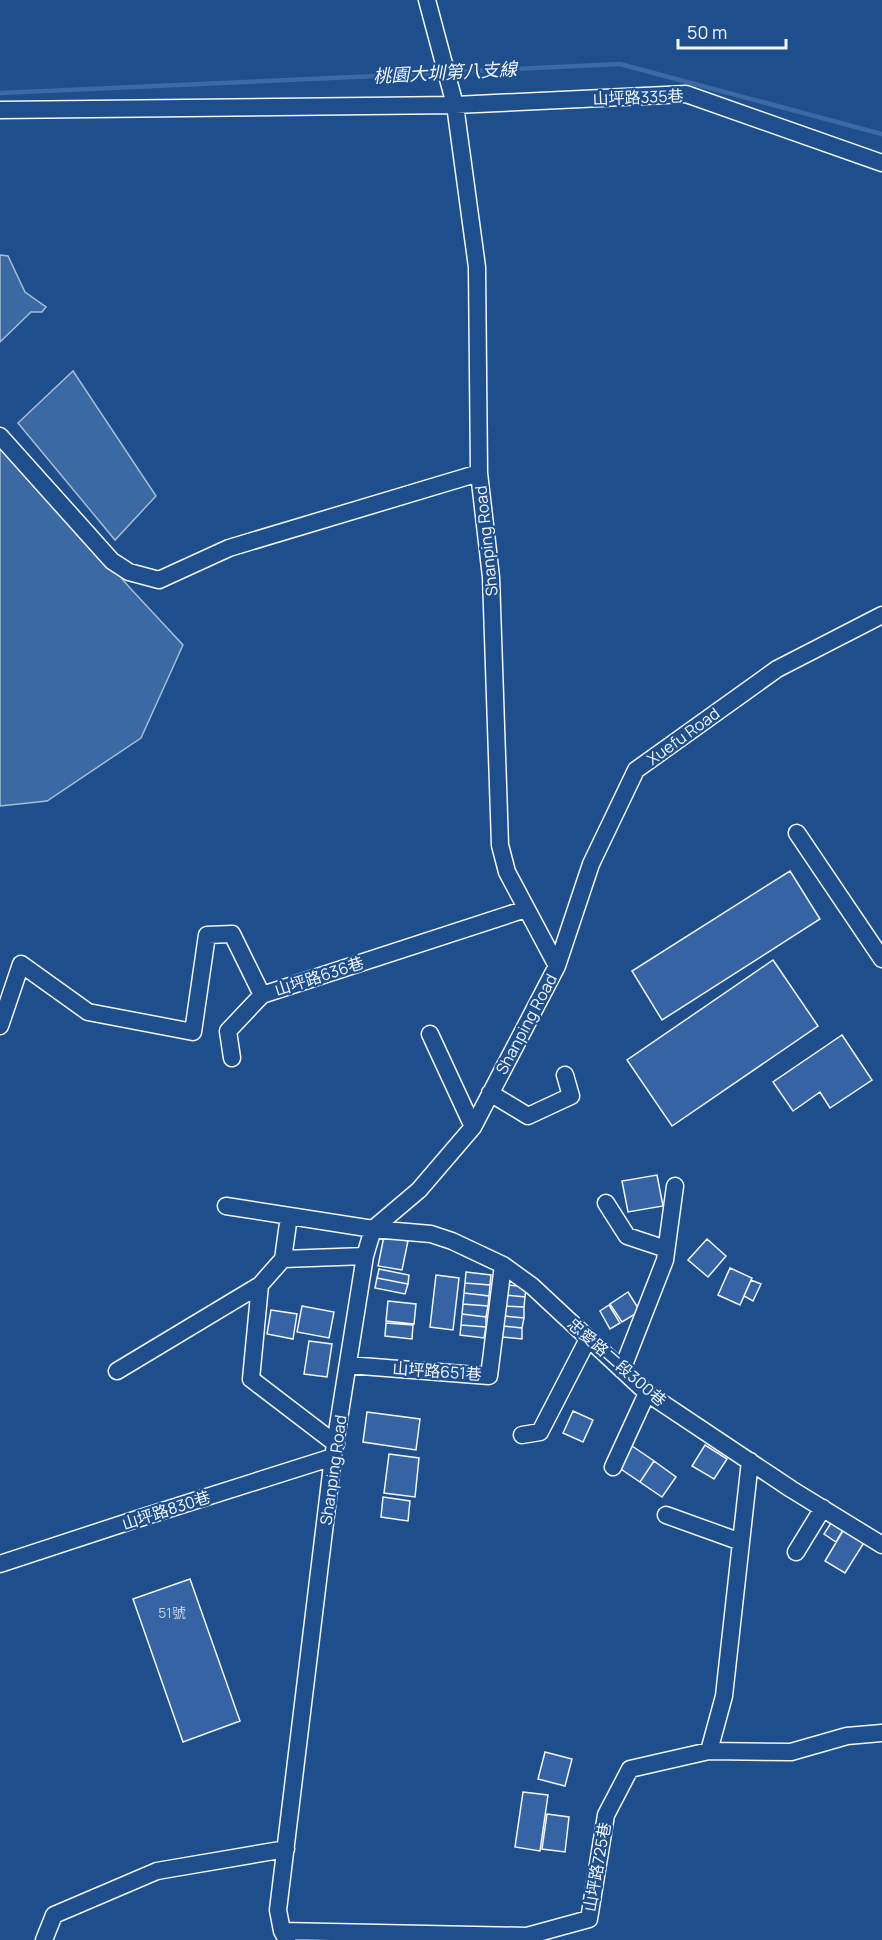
<svg xmlns="http://www.w3.org/2000/svg" width="882" height="1940" font-family="Manrope,'Noto Sans TC',sans-serif">
	<style>
		.water { fill: #3b69a3; stroke: #a8bbd7; stroke-width: 1.5 }
		.lines { fill: none; stroke-linecap: round; stroke-linejoin: round }
		.stream { stroke: #3b69a3; stroke-width: 4.5 }
		.building { fill: #3563a3; stroke: #f2f6ff; stroke-width: 1.5 }
		.minor-casing { stroke: #f2f6ff; stroke-width: 19 }
		.minor { stroke: #1f4e8c; stroke-width: 16 }
		.labels { text-anchor: middle; dominant-baseline: central; stroke-width: 4.5; stroke-linejoin: round; paint-order: stroke }
		.number-label { font-size: 14px; fill: #c3d1e8 }
		.street-label { font-size: 16px; fill: #f2f6ff; stroke: #1f4e8c }
		.water-label { font-size: 18px; font-style: italic; fill: #f2f6ff; stroke: #1f4e8c }
	</style>
	<rect width="100%" height="100%" fill="#1f4e8c"/>
	<path class="water" d="M0 255 8 256 25 292 46 307 42 312H31L0 342Z
		M73 371 156 496 115 540 18 423Z
		M0 440 130 588 183 645 141 738 47 801 0 806Z"/>
	<g class="lines">
		<path class="stream" d="M450 72 620 64 882 134
			M0 93 442 73"/>
	</g>
	<path class="building" d="M790 871 820 919 662 1020 632 971Z
		M773 960 818 1026 672 1126 627 1060Z
		M842 1035 872 1080 830 1108 820 1092 793 1111 773 1082Z
		M657 1175 663 1206 628 1212 622 1181Z
		M384 1236 408 1241 402 1270 378 1266Z
		M707 1239 726 1256 708 1277 688 1260Z
		M730 1268 752 1278 740 1305 718 1295Z
		M379 1269 409 1275 408 1284 377 1278Z
		M466 1272 491 1275 490 1285 465 1283Z
		M436 1275 459 1278 453 1330 430 1327Z
		M377 1278 408 1284 405 1294 375 1288Z
		M751 1280 761 1284 753 1301 744 1296Z
		M465 1283 490 1285 489 1296 464 1293Z
		M507 1285 526 1287 525 1297 506 1295Z
		M628 1292 640 1311 622 1322 610 1304Z
		M464 1293 489 1296 488 1306 463 1304Z
		M506 1295 525 1297 524 1307 505 1306Z
		M388 1301 416 1304 414 1324 386 1321Z
		M463 1304 488 1306 486 1317 462 1314Z
		M609 1305 620 1323 610 1329 600 1311Z
		M302 1306 334 1312 329 1338 297 1332Z
		M505 1306 524 1307V1318L504 1316Z
		M271 1310 297 1314 293 1339 267 1334Z
		M462 1314 486 1317V1327L461 1325Z
		M504 1316 524 1318 522 1328 503 1326Z
		M386 1323 413 1325 412 1339 385 1336Z
		M461 1325 486 1327 484 1338 460 1335Z
		M503 1326 522 1328V1339L502 1337Z
		M309 1341 332 1344 327 1377 304 1374Z
		M573 1411 593 1420 583 1442 563 1433Z
		M367 1412 420 1419 416 1450 363 1442Z
		M705 1445 727 1459 714 1479 692 1466Z
		M632 1446 654 1461 640 1482 618 1467Z
		M389 1454 419 1458 415 1497 384 1493Z
		M654 1461 676 1477 662 1497 640 1482Z
		M383 1497 410 1501 408 1521 381 1517Z
		M831 1523 843 1530 836 1542 824 1534Z
		M844 1529 865 1541 845 1573 825 1561Z
		M190 1579 240 1721 183 1742 133 1599Z
		M545 1752 572 1759 565 1786 538 1779Z
		M523 1792 548 1795 540 1851 515 1847Z
		M547 1814 569 1817 565 1852 542 1849Z"/>
	<g class="lines">
		<g class="minor-casing">
			<path id="minor" d="M0 110 455 105 686 94 882 163
				M0 436 112 561 129 572 159 580 229 548 479 473
				M797 833 882 959
				M557 966 591 864 636 770 777 669 882 615
				M0 1026 21 964 88 1012 193 1032 207 935 232 934 262 995 526 909
				M430 1034 473 1127
				M232 1058 228 1031 262 995
				M490 1093 528 1116 571 1096 565 1075
				M606 1203 627 1236 666 1249
				M226 1206 373 1229 431 1234 452 1241 503 1265 532 1286 647 1393 791 1489 882 1545
				M283 1259 289 1216
				M348 1365 489 1376 503 1265
				M622 1370 665 1260 675 1186
				M117 1371 260 1285
				M522 1435 540 1432 588 1339
				M336 1444 251 1379 260 1285 283 1259 365 1256
				M613 1467 647 1393
				M666 1515 741 1542
				M796 1552 823 1508
				M0 1564 137 1519 333 1457
				M709 1751 724 1696 750 1461
				M282 1931 527 1936 589 1919 606 1815 630 1769 709 1751 791 1752 847 1736 882 1733
				M44 1940 54 1915 157 1871 286 1849
				M287 1940 282 1931 278 1910 333 1457 365 1256 373 1229 419 1190 473 1127 557 966 507 872 500 845 491 577 479 473 477 267 455 105 427 0"/>
		</g>
		<use href="#minor" class="minor"/>
	</g>
	<g class="labels">
		<g class="number-label">
			<text x="172" y="1612">51號</text>
		</g>
		<g class="street-label">
			<text transform="translate(638 97) rotate(-2)">山坪路335巷</text>
			<text transform="translate(486 541) rotate(-96)">Shanping Road</text>
			<text transform="translate(683 736) rotate(-36)">Xuefu Road</text>
			<text transform="translate(319 976) rotate(-18)">山坪路636巷</text>
			<text transform="translate(526 1024) rotate(-62)">Shanping Road</text>
			<text transform="translate(617 1362) rotate(41)">忠愛路二段300巷</text>
			<text transform="translate(437 1371) rotate(4)">山坪路651巷</text>
			<text transform="translate(333 1470) rotate(-82)">Shanping Road</text>
			<text transform="translate(166 1510) rotate(-18)">山坪路830巷</text>
			<text transform="translate(597 1867) rotate(-80)">山坪路725巷</text>
		</g>
		<g class="water-label">
			<text transform="translate(445 72) rotate(-3)">桃園大圳第八支線</text>
		</g>
	</g>
	<path d="M678 39v9h108v-9" fill="none" stroke="#f2f6ff" stroke-width="3"/>
	<text x="687" y="39" font-size="18" fill="#f2f6ff" stroke="#1f4e8c" stroke-width="4.5" paint-order="stroke">50 m</text>
</svg>
